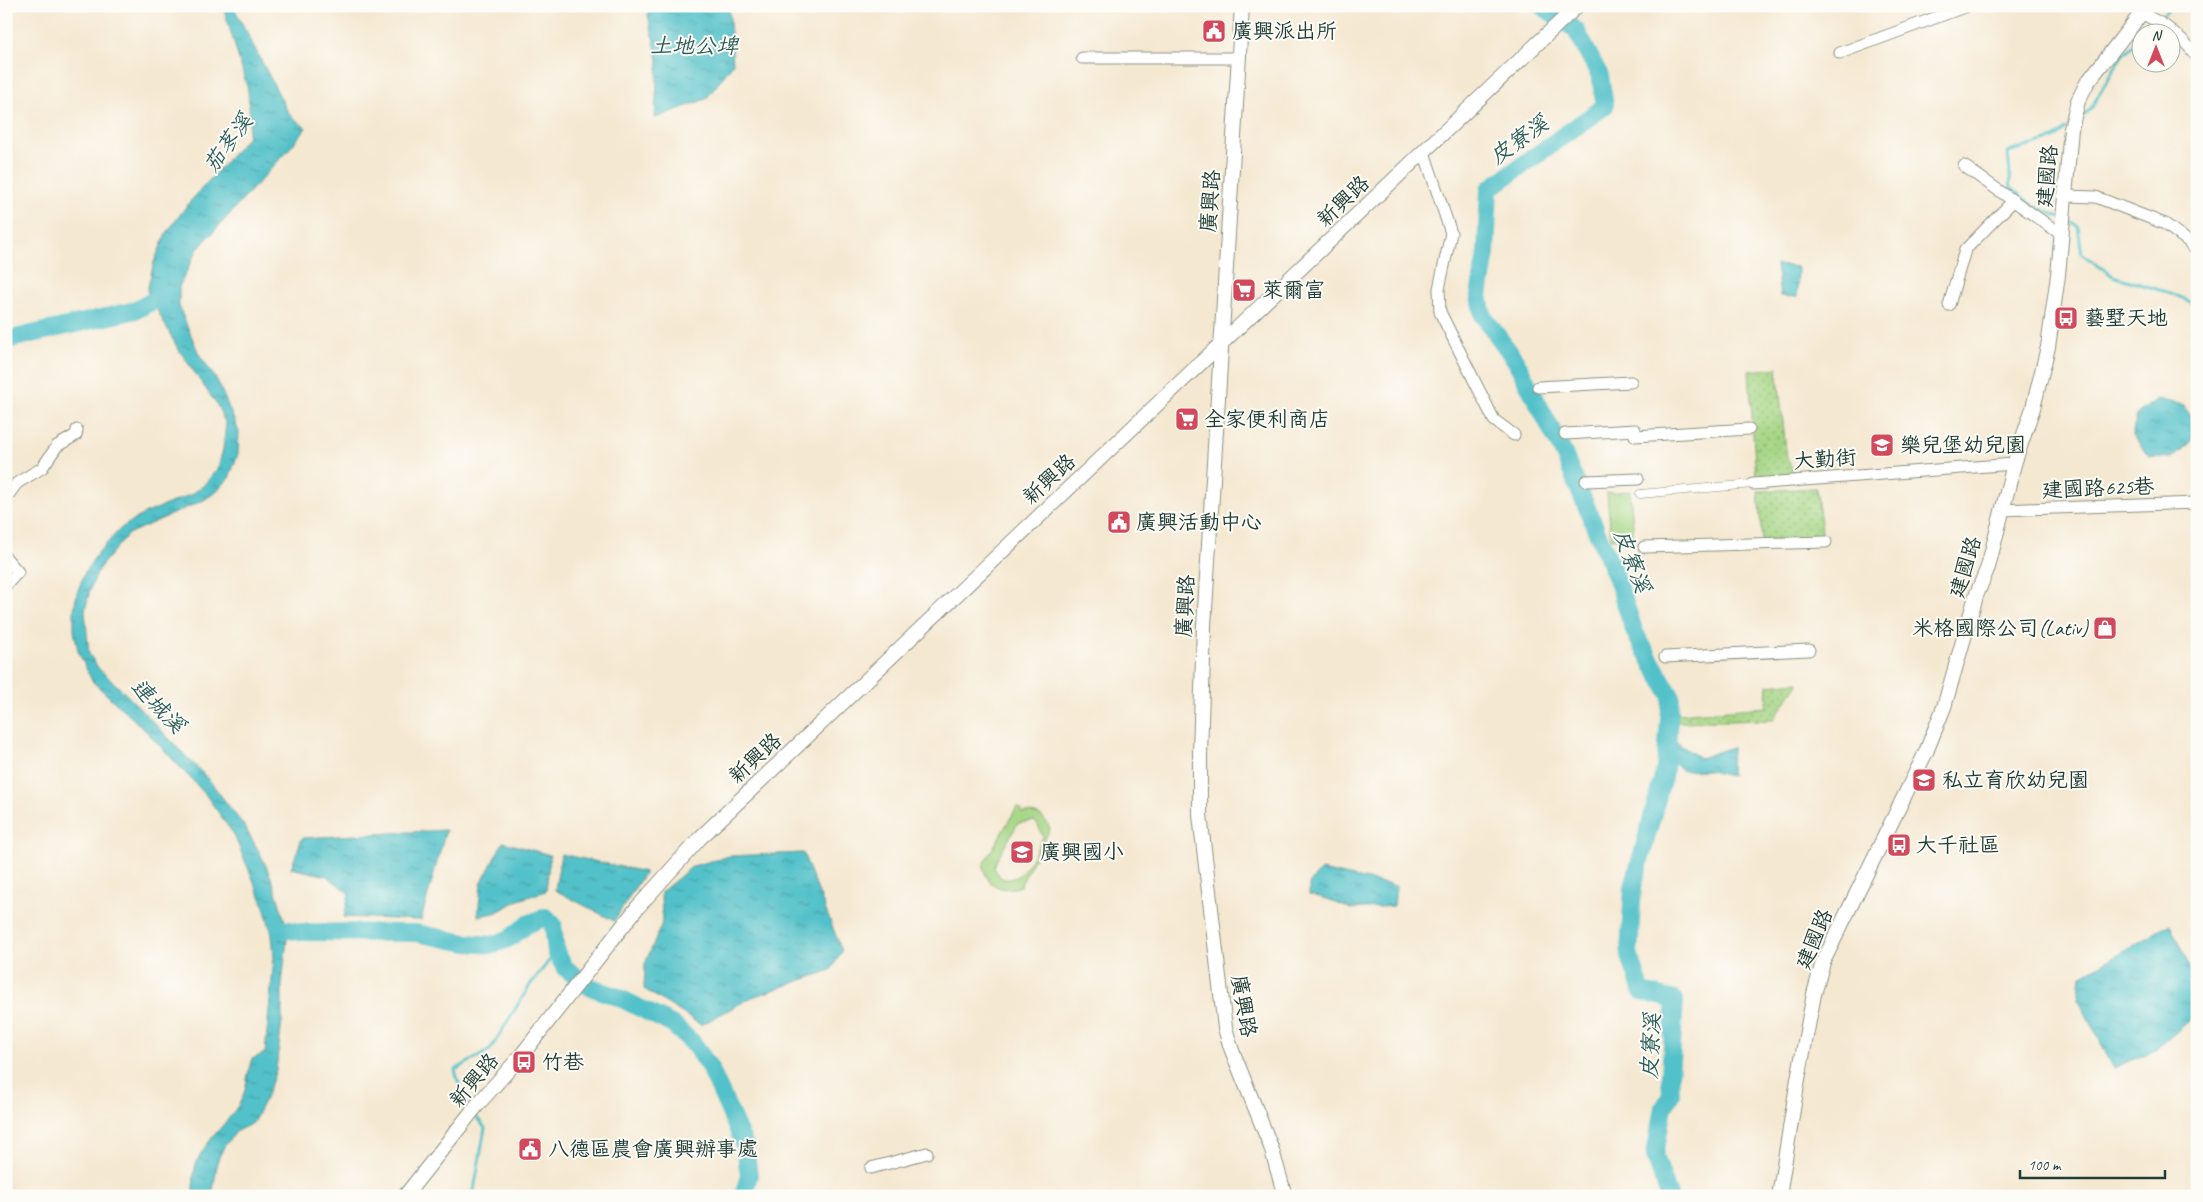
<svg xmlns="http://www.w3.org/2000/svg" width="2203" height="1202" font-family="Caveat,'LXGW WenKai TC',sans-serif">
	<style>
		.green { fill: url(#green-dots); stroke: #62895c }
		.pitch { fill: #a5d584; stroke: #62895c; fill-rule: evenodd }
		.water { fill: url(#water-ripples); stroke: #397f7e }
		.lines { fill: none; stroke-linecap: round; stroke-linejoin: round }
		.stream { stroke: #53c1c9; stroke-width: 3 }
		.river { stroke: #53c1c9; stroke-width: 18 }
		.pedestrian-casing { stroke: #8a9282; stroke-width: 9 }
		.minor-casing { stroke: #8a9282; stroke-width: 13 }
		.tertiary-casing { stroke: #8a9282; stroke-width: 16 }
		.pedestrian { stroke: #fff; stroke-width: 8 }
		.minor { stroke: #fff; stroke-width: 11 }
		.tertiary { stroke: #fff; stroke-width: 14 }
		.labels { text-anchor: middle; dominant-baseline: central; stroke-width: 4; stroke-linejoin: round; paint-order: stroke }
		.poi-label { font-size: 21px; fill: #1f3d34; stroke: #fdfcf7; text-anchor: start }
		.street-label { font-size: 21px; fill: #1f3d34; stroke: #fdfcf7 }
		.water-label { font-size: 22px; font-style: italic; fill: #2c5e59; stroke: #fdfcf7 }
	</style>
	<defs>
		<pattern id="green-dots" width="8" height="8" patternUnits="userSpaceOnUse" patternTransform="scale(1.25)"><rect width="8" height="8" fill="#a5d584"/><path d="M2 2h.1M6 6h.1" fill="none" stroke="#86ae6d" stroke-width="1.8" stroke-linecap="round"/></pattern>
		<pattern id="water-ripples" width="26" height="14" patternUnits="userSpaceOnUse" patternTransform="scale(1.25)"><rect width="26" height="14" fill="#53c1c9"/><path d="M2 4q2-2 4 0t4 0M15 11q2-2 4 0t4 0" fill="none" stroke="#449ea4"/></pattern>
	</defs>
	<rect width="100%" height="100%" fill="#fdfcf7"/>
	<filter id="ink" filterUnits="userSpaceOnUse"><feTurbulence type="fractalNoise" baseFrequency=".02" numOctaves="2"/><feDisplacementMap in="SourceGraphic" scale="10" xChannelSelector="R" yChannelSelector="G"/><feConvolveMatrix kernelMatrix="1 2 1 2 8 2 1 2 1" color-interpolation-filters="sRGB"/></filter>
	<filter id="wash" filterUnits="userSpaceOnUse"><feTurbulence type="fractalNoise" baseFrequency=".0096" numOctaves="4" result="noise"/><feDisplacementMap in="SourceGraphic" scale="20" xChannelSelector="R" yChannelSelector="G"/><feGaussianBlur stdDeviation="1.12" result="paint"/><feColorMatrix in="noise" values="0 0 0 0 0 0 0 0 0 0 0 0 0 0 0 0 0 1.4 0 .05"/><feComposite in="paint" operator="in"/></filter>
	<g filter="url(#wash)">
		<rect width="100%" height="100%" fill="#f5e8d1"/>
		<path class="green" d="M1777 368 1787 459 1796 475 1756 478 1749 371Z
			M1816 488 1823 538 1762 541 1758 491Z
			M1799 682 1773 720 1677 722V714L1767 707 1768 685Z"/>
		<path class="pitch" d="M1630 491 1634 537 1611 539 1607 493Z
			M1017 807 1022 810 1021 813C1035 812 1045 815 1050 829L1020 886C1002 893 986 886 983 865ZM1034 821 1038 825 1043 837C1034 852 1023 886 1001 878L994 868 996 861 1018 823Z"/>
		<path class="water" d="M223 6H233L289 114 306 128 290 148 197 250 179 287V307L199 354 218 382 239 432 238 454 229 478 216 492 204 500 128 534 100 567 90 589 85 611 89 654 99 669 124 692 209 780 244 826 260 853 273 882 288 931 282 984V1021L276 1070 267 1095 253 1123 237 1131 225 1145 218 1159 212 1196H192C194 1185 193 1171 197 1161 207 1139 227 1124 239 1104 248 1090 246 1074 252 1059L265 1053 274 957 272 935 263 903 234 835 206 795 147 732 92 681 78 651 74 631V610L77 593 85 572 97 554 121 528 144 514 192 494 203 486 218 468 223 449 226 424 217 405 177 347 147 291 154 262 166 234 188 204 247 138 250 121 248 90Z
			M649 6H729L733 64 706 99 655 118 658 60 648 15Z
			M1776 265 1798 267 1797 297 1780 296Z
			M2157 399 2184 405 2195 424 2191 442 2173 458 2149 457 2132 435 2137 414Z
			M1676 742 1700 758 1732 747 1731 776 1705 770 1683 771 1673 761Z
			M446 830 421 920 344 917 349 893 327 876 291 868 302 838Z
			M503 842 550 855 546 891 519 900 495 913 478 916 481 884Z
			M803 853 842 951 831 970 750 998 701 1025 644 989 645 964 662 923 661 892 693 866 729 856Z
			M561 854 645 872 614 921 555 890Z
			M1321 870 1396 886 1394 906 1351 909 1320 897 1309 895V884Z
			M2170 924 2197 984V1014L2155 1050 2114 1068 2078 999 2081 976Z"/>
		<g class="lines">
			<path class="stream" d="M2159 19 2171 6
				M2146 32 2154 24
				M2078 119 2090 110 2121 57 2140 37
				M2060 217 2034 206 2011 188 2008 152 2054 139 2066 129
				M2068 221 2078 226 2082 254 2113 276 2173 294 2197 305
				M469 1109 465 1105 455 1070 490 1050 530 985 556 952
				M473 1196 485 1128 474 1114"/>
			<path class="river" d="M1542 6 1576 30 1600 76 1605 106 1489 189 1486 253 1479 296 1483 316 1516 361 1564 454 1617 579 1635 633 1671 696 1665 769 1633 887 1629 953 1642 992 1675 1000 1670 1076 1671 1094 1662 1112 1655 1156 1669 1196
				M6 340 136 310 162 296
				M279 928 300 932 416 933 466 943 493 945 510 938 528 924 546 917 553 924 556 952 565 968 590 987 618 997 673 1025 693 1043 710 1068 745 1146 749 1176 743 1196"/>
		</g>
	</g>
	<g filter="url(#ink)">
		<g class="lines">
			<g class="pedestrian-casing">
				<path id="pedestrian" d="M1640 494 1753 484"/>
			</g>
			<g class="minor-casing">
				<path id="minor" d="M2135 6C2143 16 2154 19 2165 26 2178 35 2188 44 2197 57
					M1840 53 1967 6
					M1082 58H1240
					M1424 152 1451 233 1439 289 1440 312 1494 420 1514 435
					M1964 166 2062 235
					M2065 196 2096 197 2165 224 2189 242 2197 252
					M1949 305 1965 250 2013 201
					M1538 387 1631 382
					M1565 434 1635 430
					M1635 436 1749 429
					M1586 481 1638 479
					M1753 484 2014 464
					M6 498 17 483 42 468 57 446 76 435 77 430
					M2001 510 2197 503
					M1644 547 1826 542
					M6 558 18 572 6 585
					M1665 657 1809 650
					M871 1168 927 1153"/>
			</g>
			<g class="tertiary-casing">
				<path id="tertiary" d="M1242 6 1204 626 1200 754V815L1225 1028 1231 1048 1271 1147 1285 1196
					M405 1196 478 1104 520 1057 637 908 699 839 1577 6
					M1779 1196 1798 1079 1814 994 1823 962 1926 752 1944 707 1976 596 1988 567 2014 464 2033 408 2048 347 2058 275 2071 129 2078 101 2087 83 2147 6"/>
			</g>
			<use href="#pedestrian" class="pedestrian"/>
			<use href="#minor" class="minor"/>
			<use href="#tertiary" class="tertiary"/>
		</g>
	</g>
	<defs>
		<g id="civic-square" transform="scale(1.25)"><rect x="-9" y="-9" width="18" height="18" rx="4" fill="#d1495b" stroke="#fdfcf7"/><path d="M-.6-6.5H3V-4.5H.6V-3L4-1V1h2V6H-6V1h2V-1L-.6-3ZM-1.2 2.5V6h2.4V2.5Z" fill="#fff"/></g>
		<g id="supermarket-square" transform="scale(1.25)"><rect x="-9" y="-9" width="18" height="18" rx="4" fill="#d1495b" stroke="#fdfcf7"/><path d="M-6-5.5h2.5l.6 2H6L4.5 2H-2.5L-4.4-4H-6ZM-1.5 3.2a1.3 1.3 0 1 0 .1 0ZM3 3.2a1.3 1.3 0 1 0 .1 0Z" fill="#fff"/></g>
		<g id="bus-square" transform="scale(1.25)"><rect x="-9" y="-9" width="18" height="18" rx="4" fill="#d1495b" stroke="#fdfcf7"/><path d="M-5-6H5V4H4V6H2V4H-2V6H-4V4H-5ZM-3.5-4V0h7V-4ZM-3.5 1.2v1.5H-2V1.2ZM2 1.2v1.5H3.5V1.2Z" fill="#fff"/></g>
		<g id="school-square" transform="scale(1.25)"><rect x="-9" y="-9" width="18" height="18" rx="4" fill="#d1495b" stroke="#fdfcf7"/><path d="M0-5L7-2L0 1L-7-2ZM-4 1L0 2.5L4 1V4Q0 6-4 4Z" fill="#fff"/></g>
		<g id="shop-square" transform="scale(1.25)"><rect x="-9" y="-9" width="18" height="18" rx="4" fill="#d1495b" stroke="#fdfcf7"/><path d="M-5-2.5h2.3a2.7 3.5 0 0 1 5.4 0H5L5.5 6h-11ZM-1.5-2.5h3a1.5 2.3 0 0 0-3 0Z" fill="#fff"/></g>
	</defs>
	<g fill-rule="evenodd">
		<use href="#civic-square" x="1214" y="31"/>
		<use href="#supermarket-square" x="1244" y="290"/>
		<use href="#bus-square" x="2066" y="318"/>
		<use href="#supermarket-square" x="1187" y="419"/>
		<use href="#school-square" x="1882" y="445"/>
		<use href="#civic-square" x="1119" y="522"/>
		<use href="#shop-square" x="2105" y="628"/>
		<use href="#school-square" x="1924" y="780"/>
		<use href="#bus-square" x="1899" y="845"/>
		<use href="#school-square" x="1022" y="852"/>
		<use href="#bus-square" x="524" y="1062"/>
		<use href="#civic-square" x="530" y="1149"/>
	</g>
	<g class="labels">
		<g class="poi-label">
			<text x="1232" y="31">廣興派出所</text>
			<text x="1262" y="290">萊爾富</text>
			<text x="2084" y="318">藝墅天地</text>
			<text x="1204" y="419">全家便利商店</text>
			<text x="1900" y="445">樂兒堡幼兒園</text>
			<text x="1136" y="522">廣興活動中心</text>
			<text x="2088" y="628" text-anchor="end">米格國際公司(Lativ)</text>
			<text x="1942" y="780">私立育欣幼兒園</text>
			<text x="1916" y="845">大千社區</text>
			<text x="1040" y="852">廣興國小</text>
			<text x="542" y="1062">竹巷</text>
			<text x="548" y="1149">八德區農會廣興辦事處</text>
		</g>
		<g class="street-label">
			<text transform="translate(2047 176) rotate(-85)">建國路</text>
			<text transform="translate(1210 201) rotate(-86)">廣興路</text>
			<text transform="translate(1343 201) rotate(-44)">新興路</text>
			<text transform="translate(1825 459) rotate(-4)">大勤街</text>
			<text transform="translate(1049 479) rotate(-43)">新興路</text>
			<text transform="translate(2098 488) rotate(-2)">建國路625巷</text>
			<text transform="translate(1965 567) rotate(-73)">建國路</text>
			<text transform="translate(1185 606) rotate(-87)">廣興路</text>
			<text transform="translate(755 758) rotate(-43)">新興路</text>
			<text transform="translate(1814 939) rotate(-67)">建國路</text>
			<text transform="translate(1244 1006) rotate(80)">廣興路</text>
			<text transform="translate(474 1080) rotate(-50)">新興路</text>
		</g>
		<g class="water-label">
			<text x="694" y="46">土地公埤</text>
			<text transform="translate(1519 140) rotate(-36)">皮寮溪</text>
			<text transform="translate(228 143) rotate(-54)">茄苳溪</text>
			<text transform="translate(1632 561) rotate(69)">皮寮溪</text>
			<text transform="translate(158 706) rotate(45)">連城溪</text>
			<text transform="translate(1651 1046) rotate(-87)">皮寮溪</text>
		</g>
	</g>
	<rect width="2203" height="1202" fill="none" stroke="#fdfcf7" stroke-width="25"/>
	<g transform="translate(2156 48)"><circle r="24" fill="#fdfcf7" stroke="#a4b0a9"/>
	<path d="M0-4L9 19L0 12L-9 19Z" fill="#d1495b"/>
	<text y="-8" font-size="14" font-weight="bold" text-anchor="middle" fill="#1f3d34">N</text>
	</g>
	<path d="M2020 1170v8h145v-8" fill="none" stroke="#1f3d34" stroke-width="2.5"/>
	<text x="2028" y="1170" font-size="15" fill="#1f3d34" stroke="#fdfcf7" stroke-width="4" paint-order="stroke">100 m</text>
</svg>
